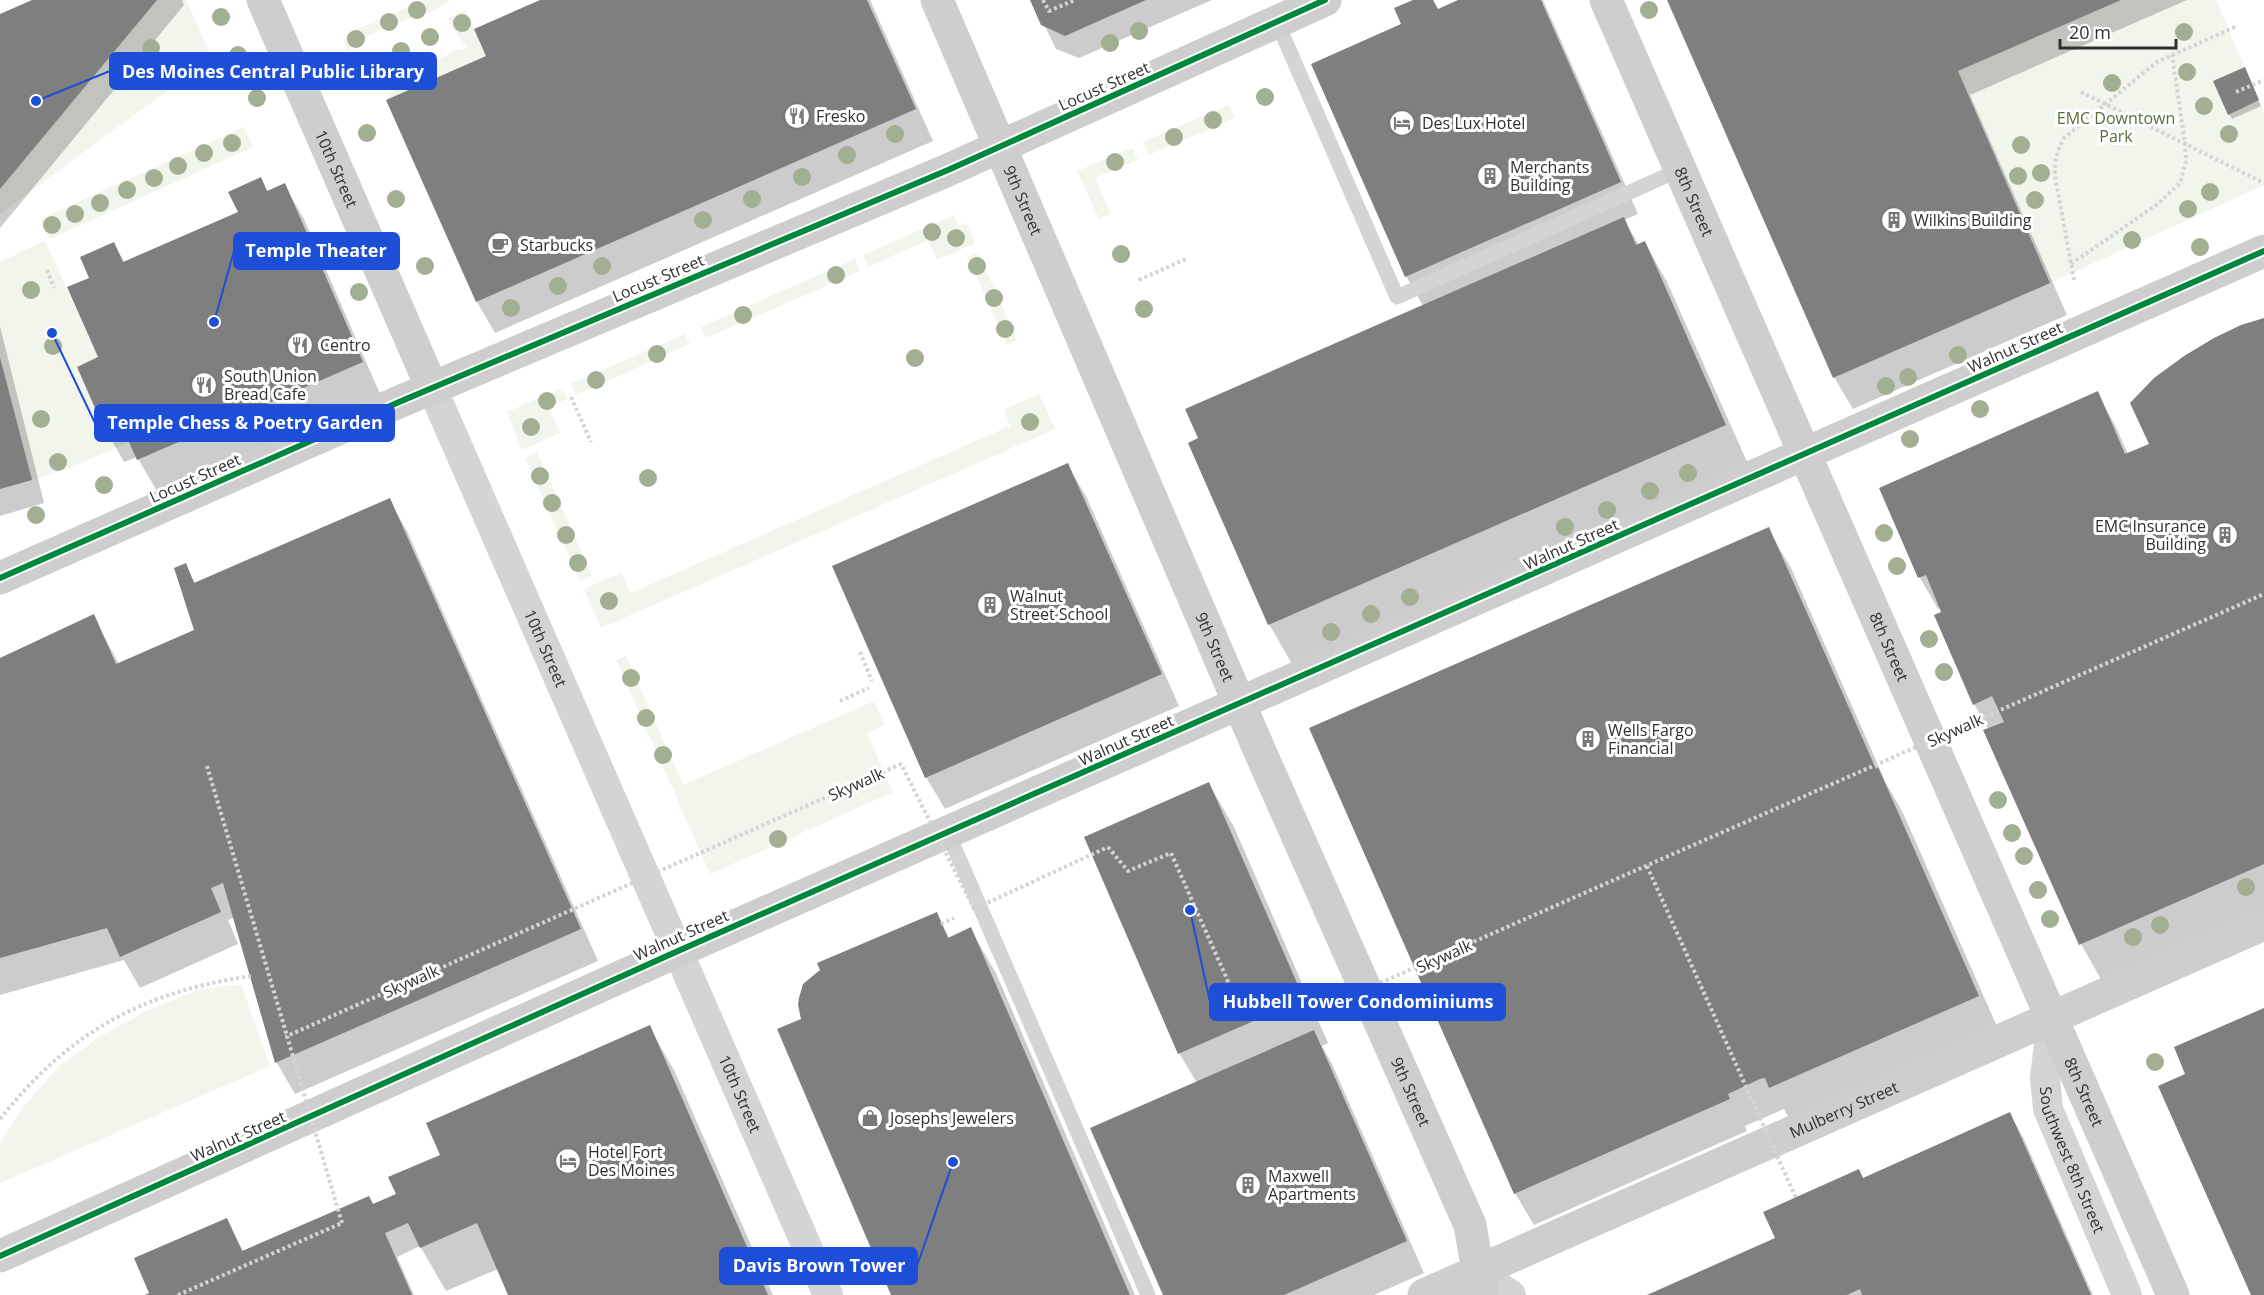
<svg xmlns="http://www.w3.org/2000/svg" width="2264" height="1295" font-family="'Open Sans',sans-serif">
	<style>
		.green { fill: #f2f5ec }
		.shadow { fill: #0003 }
		.building { fill: #7f7f7f }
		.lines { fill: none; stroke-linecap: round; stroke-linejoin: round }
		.path { stroke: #d4d4d4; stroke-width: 4; stroke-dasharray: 3 3; stroke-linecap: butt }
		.lane { stroke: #d4d4d4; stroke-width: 15 }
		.street { stroke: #d4d4d4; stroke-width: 30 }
		.secondary { stroke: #cecece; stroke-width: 33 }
		.path-bridge { stroke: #d4d4d4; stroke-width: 4; stroke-dasharray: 3 3; stroke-linecap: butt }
		.cycleway-casing { stroke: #fff; stroke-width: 10 }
		.cycleway { stroke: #00873e; stroke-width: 6 }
		.tree { fill: #a3af93 }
		.labels { text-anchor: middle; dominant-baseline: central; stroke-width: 6; stroke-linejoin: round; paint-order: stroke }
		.street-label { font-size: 16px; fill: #303030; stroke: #fff }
		.poi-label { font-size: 16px; fill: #303030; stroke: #fff; text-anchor: start }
		.park-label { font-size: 16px; fill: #576d3b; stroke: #fff }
		.leader { fill: none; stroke: #1d4ed8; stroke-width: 2 }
		.callout-dot { fill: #1d4ed8; stroke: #fff; stroke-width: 2 }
		.callout { fill: #1d4ed8; stroke: #1d4ed8; stroke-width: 2 }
		.callout-label { font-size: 18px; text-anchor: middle; font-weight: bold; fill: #fff }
	</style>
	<rect width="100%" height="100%" fill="#fff"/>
	<path class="green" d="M156 0H186L212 58 0 214V189Z
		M424 0H450L431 12 379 29 347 51 344 42 346 34Z
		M2121 0H2216L2264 112V185L2050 283 1958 71Z
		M466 10 486 56 386 100 400 77 432 65 453 51 467 48 447 19Z
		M1229 105 1235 118 1149 155 1143 142Z
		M244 127 253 147 50 239 40 219Z
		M1132 148 1138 160 1095 178 1111 214 1099 219 1077 171Z
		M954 215 959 226 966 223 975 243 937 260 928 240 868 267 863 255Z
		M45 241 98 357 77 367 105 431 121 424 129 442 70 468 32 480 0 354V262Z
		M978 252 1017 340 1007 345 968 257Z
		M855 259 860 271 706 338 701 327Z
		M685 334 690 344 576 395 571 384Z
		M563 388 567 399 549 407 560 433 522 450 507 412Z
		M1039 394 1055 429 601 628 584 589 621 573 631 593 1010 426 1004 410Z
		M537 452 592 576 580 581 525 458Z
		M626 656 683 785 874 701 885 725 867 733 893 792 710 874 616 660Z
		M241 984 270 1066 0 1183V1143L20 1111 59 1066 102 1035 149 1010 198 990Z"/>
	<path class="shadow" d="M35 0H182L184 5 0 228V15Z
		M544 0H870L933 141 495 333 477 302 388 101 488 56Z
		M1032 0H1212L1079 58 1056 49Z
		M1417 0H1433L1438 10 1461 0H1543L1638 214 1624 220 1639 245 1645 243 1667 282 1748 464 1292 664 1269 624 1423 306 1406 276 1404 25Z
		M1669 0H2187L1970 95 2067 315 1853 409 1834 377Z
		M2247 74 2261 106 2232 119 2229 114Z
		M261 179 268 192 284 185 303 217 380 394 157 491 137 457 124 462 106 430 79 368 100 358 91 278 114 244 125 263 240 213Z
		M2264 320V913L2103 983 2081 944 1989 730 1974 704 1941 608 1938 609 1920 578 1881 489 2097 393 2115 425 2128 454 2150 445Z
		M0 326 44 503 0 516Z
		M1067 465 1086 496 1179 706 945 809 926 777Z
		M389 500 407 531 598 961 295 1094 277 1063 235 917 228 920 238 944 140 988 124 960 0 995V660L93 616 119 664 196 631 185 565 196 584Z
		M1768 529 1791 568 1886 783 1903 813 2003 1040 1796 1131 1784 1109 1745 1126 1747 1131 1534 1225 1515 1193Z
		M1209 784 1234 827 1328 1043 1322 1046 1332 1064 1424 1273 1374 1295H1165L1197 1083 1179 1053Z
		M936 914 950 939 970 929 996 973 1135 1295H893L803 1019Z
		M649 1027 674 1070 773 1295H510L498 1269 446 1291 420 1246 397 1257 414 1295H149L226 1219 244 1252 397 1195 442 1156Z
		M2010 1114 2023 1137 2093 1295H1650L1777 1239 1863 1179Z"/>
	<path class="building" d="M32 0H157L0 189V14Z
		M540 0H867L916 109 476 302 386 100 486 56 474 29Z
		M1030 0H1146L1065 36 1041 25Z
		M1413 0H1433L1438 9 1458 0H1541L1621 182 1405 277 1311 64 1401 24 1394 8Z
		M1667 0H2121L1958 71 2050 283 1833 378Z
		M2245 67 2259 100 2228 115 2213 81Z
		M261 177 267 191 285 183 363 362 137 460 121 424 105 431 77 367 98 357 67 287 89 278 80 257 114 242 123 262 238 212 228 192Z
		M1624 217 1636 245 1645 241 1726 425 1268 625 1188 443 1198 438 1185 409Z
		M2264 318V864L2079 945 1983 730 2004 722 1992 696 1973 705 1934 615 1941 612 1926 575 1918 578 1879 488 2098 391 2125 454 2149 444 2130 403 2154 378 2184 356 2214 338 2241 325Z
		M0 357 32 480 0 489Z
		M1068 463 1162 674 925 778 832 566Z
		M390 498 581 929 275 1063 223 883 211 888 221 912 120 957 107 928 0 958V658L94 614 116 664 194 630 174 568 186 563 194 583Z
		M1769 527 1876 769 1878 767 1979 996 1769 1088 1765 1078 1760 1079 1728 1094 1730 1099 1514 1194 1309 728Z
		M1209 782 1304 999 1178 1054 1084 837Z
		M937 912 948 938 971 927 1130 1295H891L777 1029 801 1019 798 1005 799 998 803 984 820 970 817 963Z
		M2264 1008V1295H2251L2158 1086 2185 1074 2174 1047Z
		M650 1025 768 1295H508L477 1223 420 1248 408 1223 385 1233 412 1295H145L149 1293 134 1258 227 1218 242 1251 369 1196 373 1204 396 1194 388 1177 440 1155 426 1123Z
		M1314 1030 1407 1241 1284 1295H1163L1090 1128Z
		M2010 1112 2091 1295H1862L1860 1289 1847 1295H1647L1775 1238 1763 1212 1859 1169 1863 1178Z"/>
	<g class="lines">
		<path class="path" d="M1043 0 1049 11 1075 0
			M2081 92 2264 183
			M2236 92 2264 80
			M2071 264 2159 203 2180 183 2186 161 2185 143 2172 55
			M47 270 54 288
			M1139 280 1188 258
			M2074 280 2055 176C2054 161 2057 151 2064 138L2157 62 2235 27
			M571 397 591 442
			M860 652 872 681
			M840 701 869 688
			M207 766 287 1036
			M1108 847 1128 871 1171 853 1242 1013 1287 994 1298 1019
			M941 924 954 918
			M0 1119C69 1032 142 992 251 976
			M178 1295 342 1223"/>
		<path class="lane" d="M1277 22 1397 297 1681 169
			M948 833 1148 1295"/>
		<g class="street">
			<path id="s1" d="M432 388 828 1295"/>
			<path id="s2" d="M2052 1018 2045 1078 2048 1109 2127 1295"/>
			<path d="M1478 1272 1511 1295"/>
		</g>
		<g class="secondary">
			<path id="s3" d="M263 0 432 388"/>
			<path id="s4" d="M937 0 1258 747 1470 1225 1482 1295"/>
			<path id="s5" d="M1606 0 2173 1295"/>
			<path d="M0 578 399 402 948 170 1325 0"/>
			<path d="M0 1256 678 951 2264 251"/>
			<path id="s6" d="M1424 1295 2264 924"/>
		</g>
		<path class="path-bridge" d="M1647 866 1796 1198
			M1298 1019 2264 594
			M342 1223 287 1036 901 764 974 909 1108 847"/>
		<g class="cycleway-casing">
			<path id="cycleway" d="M0 578 399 402 948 170 1325 0
				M0 1256 678 951 2264 251"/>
		</g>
		<use href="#cycleway" class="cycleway"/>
	</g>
	<g class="tree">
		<circle cx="417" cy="10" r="9"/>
		<circle cx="1649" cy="10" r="9"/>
		<circle cx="221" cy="17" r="9"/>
		<circle cx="389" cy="22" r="9"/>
		<circle cx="462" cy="23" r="9"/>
		<circle cx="1139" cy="31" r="9"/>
		<circle cx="2184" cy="32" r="9"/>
		<circle cx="430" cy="37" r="9"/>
		<circle cx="356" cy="39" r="9"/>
		<circle cx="1110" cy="43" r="9"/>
		<circle cx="151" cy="48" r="9"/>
		<circle cx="401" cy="51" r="9"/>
		<circle cx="238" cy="55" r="9"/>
		<circle cx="2187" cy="72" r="9"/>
		<circle cx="2112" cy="83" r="9"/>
		<circle cx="1265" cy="97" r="9"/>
		<circle cx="257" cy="98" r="9"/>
		<circle cx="2204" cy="106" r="9"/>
		<circle cx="1213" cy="120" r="9"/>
		<circle cx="367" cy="133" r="9"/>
		<circle cx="895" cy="134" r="9"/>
		<circle cx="2229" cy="134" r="9"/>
		<circle cx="1174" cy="137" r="9"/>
		<circle cx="232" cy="143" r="9"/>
		<circle cx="2021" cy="145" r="9"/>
		<circle cx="204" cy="153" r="9"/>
		<circle cx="847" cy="155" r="9"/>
		<circle cx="1115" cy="162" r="9"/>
		<circle cx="178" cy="166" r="9"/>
		<circle cx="2041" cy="173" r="9"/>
		<circle cx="2018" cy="176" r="9"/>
		<circle cx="802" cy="177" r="9"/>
		<circle cx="154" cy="178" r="9"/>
		<circle cx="127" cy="190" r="9"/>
		<circle cx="2210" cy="192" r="9"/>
		<circle cx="396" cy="199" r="9"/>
		<circle cx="752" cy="199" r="9"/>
		<circle cx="2035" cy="200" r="9"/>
		<circle cx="100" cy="203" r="9"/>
		<circle cx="2188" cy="209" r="9"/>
		<circle cx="75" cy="214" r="9"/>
		<circle cx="703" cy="220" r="9"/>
		<circle cx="52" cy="225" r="9"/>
		<circle cx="932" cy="232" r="9"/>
		<circle cx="956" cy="238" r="9"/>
		<circle cx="2132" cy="240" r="9"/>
		<circle cx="339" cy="241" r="9"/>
		<circle cx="2200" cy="247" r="9"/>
		<circle cx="1121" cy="254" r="9"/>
		<circle cx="425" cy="266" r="9"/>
		<circle cx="602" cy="266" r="9"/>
		<circle cx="977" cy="266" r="9"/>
		<circle cx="836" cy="275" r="9"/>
		<circle cx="558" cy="286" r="9"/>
		<circle cx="31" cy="290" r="9"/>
		<circle cx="359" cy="292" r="9"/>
		<circle cx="994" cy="298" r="9"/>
		<circle cx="511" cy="308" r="9"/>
		<circle cx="1144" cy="309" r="9"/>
		<circle cx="743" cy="315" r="9"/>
		<circle cx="1005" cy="329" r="9"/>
		<circle cx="53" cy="346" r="9"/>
		<circle cx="657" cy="354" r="9"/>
		<circle cx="1958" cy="355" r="9"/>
		<circle cx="915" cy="358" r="9"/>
		<circle cx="1908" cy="377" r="9"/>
		<circle cx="596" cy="380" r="9"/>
		<circle cx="1886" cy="386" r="9"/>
		<circle cx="547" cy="401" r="9"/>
		<circle cx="1980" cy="409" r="9"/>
		<circle cx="41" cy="419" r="9"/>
		<circle cx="1030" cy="422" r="9"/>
		<circle cx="531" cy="427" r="9"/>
		<circle cx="1910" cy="439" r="9"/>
		<circle cx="58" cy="462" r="9"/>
		<circle cx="1688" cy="473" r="9"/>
		<circle cx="540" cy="476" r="9"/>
		<circle cx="648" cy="478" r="9"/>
		<circle cx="104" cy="485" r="9"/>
		<circle cx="1650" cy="491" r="9"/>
		<circle cx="552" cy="503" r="9"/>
		<circle cx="1607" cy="510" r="9"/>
		<circle cx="36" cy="515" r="9"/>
		<circle cx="1565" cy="527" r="9"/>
		<circle cx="1884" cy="533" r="9"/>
		<circle cx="566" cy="535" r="9"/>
		<circle cx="578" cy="563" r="9"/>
		<circle cx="1897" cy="566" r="9"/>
		<circle cx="1410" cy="597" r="9"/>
		<circle cx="609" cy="601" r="9"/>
		<circle cx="1371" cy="614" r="9"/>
		<circle cx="1331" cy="632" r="9"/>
		<circle cx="1929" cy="639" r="9"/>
		<circle cx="1944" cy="672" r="9"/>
		<circle cx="631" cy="678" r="9"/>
		<circle cx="646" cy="718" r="9"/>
		<circle cx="663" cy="755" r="9"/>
		<circle cx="1998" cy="800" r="9"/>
		<circle cx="2012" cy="833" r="9"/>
		<circle cx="778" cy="839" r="9"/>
		<circle cx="2024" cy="856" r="9"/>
		<circle cx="2246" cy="887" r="9"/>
		<circle cx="2038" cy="890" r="9"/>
		<circle cx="2050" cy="919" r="9"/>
		<circle cx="2160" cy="925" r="9"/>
		<circle cx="2133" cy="937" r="9"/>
		<circle cx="2155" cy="1062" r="9"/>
	</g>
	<defs>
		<g id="restaurant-ring" transform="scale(1.35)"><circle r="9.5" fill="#fff" stroke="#787878" stroke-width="1.5"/><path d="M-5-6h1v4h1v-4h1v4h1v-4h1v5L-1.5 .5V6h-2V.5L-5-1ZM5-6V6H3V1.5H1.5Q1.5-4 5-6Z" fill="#787878"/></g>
		<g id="hotel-ring" transform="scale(1.35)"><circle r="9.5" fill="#fff" stroke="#787878" stroke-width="1.5"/><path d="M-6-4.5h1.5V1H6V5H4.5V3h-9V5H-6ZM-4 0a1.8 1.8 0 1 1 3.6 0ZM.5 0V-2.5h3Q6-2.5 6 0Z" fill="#787878"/></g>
		<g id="building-ring" transform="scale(1.35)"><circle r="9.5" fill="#fff" stroke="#787878" stroke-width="1.5"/><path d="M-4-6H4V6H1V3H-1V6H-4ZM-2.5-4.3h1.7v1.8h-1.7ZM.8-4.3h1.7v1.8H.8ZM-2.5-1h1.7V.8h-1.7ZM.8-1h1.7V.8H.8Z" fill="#787878"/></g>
		<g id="cafe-ring" transform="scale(1.35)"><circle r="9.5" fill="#fff" stroke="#787878" stroke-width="1.5"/><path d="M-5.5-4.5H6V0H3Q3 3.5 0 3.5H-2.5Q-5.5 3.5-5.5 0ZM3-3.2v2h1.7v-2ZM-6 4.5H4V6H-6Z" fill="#787878"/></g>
		<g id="shop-ring" transform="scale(1.35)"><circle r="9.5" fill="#fff" stroke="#787878" stroke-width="1.5"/><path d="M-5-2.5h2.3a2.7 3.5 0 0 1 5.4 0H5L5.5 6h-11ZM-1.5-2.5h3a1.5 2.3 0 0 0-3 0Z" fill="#787878"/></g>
	</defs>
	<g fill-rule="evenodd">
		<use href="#restaurant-ring" x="797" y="116"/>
		<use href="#hotel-ring" x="1402" y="123"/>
		<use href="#building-ring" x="1490" y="176"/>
		<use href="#building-ring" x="1894" y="220"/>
		<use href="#cafe-ring" x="500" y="245"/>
		<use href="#restaurant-ring" x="300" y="345"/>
		<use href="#restaurant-ring" x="204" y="385"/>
		<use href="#building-ring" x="2225" y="535"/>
		<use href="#building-ring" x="990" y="605"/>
		<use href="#building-ring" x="1588" y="739"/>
		<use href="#shop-ring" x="870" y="1118"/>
		<use href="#hotel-ring" x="568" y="1161"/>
		<use href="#building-ring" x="1248" y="1185"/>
	</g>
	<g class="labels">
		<g class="street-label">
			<text transform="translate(1104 86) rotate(-24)">Locust Street</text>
			<text stroke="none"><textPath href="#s3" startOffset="184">10th Street</textPath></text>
			<text stroke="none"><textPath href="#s4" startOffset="218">9th Street</textPath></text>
			<text stroke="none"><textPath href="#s5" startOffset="220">8th Street</textPath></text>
			<text transform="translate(658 278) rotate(-23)">Locust Street</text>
			<text transform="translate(2015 347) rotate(-24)">Walnut Street</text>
			<text transform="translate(195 478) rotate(-24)">Locust Street</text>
			<text transform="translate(1571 544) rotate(-24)">Walnut Street</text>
			<text stroke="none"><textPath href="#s4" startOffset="704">9th Street</textPath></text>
			<text stroke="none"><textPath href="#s1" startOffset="284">10th Street</textPath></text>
			<text stroke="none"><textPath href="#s5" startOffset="706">8th Street</textPath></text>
			<text transform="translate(1955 730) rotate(-24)">Skywalk</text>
			<text transform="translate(1126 740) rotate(-24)">Walnut Street</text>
			<text transform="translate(856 784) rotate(-24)">Skywalk</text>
			<text transform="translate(681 935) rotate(-24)">Walnut Street</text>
			<text transform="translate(1444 956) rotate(-24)">Skywalk</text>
			<text transform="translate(411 981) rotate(-24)">Skywalk</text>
			<text stroke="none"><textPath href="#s4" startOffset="1190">9th Street</textPath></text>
			<text stroke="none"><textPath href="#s1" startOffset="770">10th Street</textPath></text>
			<text stroke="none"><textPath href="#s5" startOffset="1192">8th Street</textPath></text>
			<text stroke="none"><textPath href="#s6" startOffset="459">Mulberry Street</textPath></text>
			<text transform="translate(238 1136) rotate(-24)">Walnut Street</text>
			<text stroke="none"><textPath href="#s2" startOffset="147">Southwest 8th Street</textPath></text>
		</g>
		<g class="poi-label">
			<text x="816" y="116">Fresko</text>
			<text x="1422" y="123">Des Lux Hotel</text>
			<text x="1510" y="167">Merchants<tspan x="1510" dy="18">Building</tspan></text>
			<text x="1914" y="220">Wilkins Building</text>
			<text x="520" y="245">Starbucks</text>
			<text x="320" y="345">Centro</text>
			<text x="224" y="376">South Union<tspan x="224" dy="18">Bread Cafe</tspan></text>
			<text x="2206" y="526" text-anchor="end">EMC Insurance<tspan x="2206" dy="18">Building</tspan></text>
			<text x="1010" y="596">Walnut<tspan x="1010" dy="18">Street School</tspan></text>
			<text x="1608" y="730">Wells Fargo<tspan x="1608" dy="18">Financial</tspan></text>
			<text x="890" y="1118">Josephs Jewelers</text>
			<text x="588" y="1152">Hotel Fort<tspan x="588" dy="18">Des Moines</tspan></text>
			<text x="1268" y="1176">Maxwell<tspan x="1268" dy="18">Apartments</tspan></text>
		</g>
		<g class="park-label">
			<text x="2116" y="118">EMC Downtown<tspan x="2116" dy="18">Park</tspan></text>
		</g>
	</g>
	<path class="leader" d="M36 101L110 71M214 322L234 251M52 333L95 423M1190 910L1210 1002M953 1162L917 1266"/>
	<g class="callout-dot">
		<circle cx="36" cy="101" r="6"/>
		<circle cx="214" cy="322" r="6"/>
		<circle cx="52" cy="333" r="6"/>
		<circle cx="1190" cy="910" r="6"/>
		<circle cx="953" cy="1162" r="6"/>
	</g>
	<g class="callout">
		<rect x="110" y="53" width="326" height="36" rx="6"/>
		<rect x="234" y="233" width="165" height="36" rx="6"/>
		<rect x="95" y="405" width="299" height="36" rx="6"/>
		<rect x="1210" y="984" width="295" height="36" rx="6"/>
		<rect x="720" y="1248" width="197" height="36" rx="6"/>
	</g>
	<g class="callout-label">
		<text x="273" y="78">Des Moines Central Public Library</text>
		<text x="316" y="257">Temple Theater</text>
		<text x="245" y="429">Temple Chess &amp; Poetry Garden</text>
		<text x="1358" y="1008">Hubbell Tower Condominiums</text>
		<text x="819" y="1272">Davis Brown Tower</text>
	</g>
	<path d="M2060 39v9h116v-9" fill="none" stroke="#303030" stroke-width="3"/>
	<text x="2069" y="39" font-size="18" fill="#303030" stroke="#ffffff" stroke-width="4.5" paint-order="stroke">20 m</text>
</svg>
